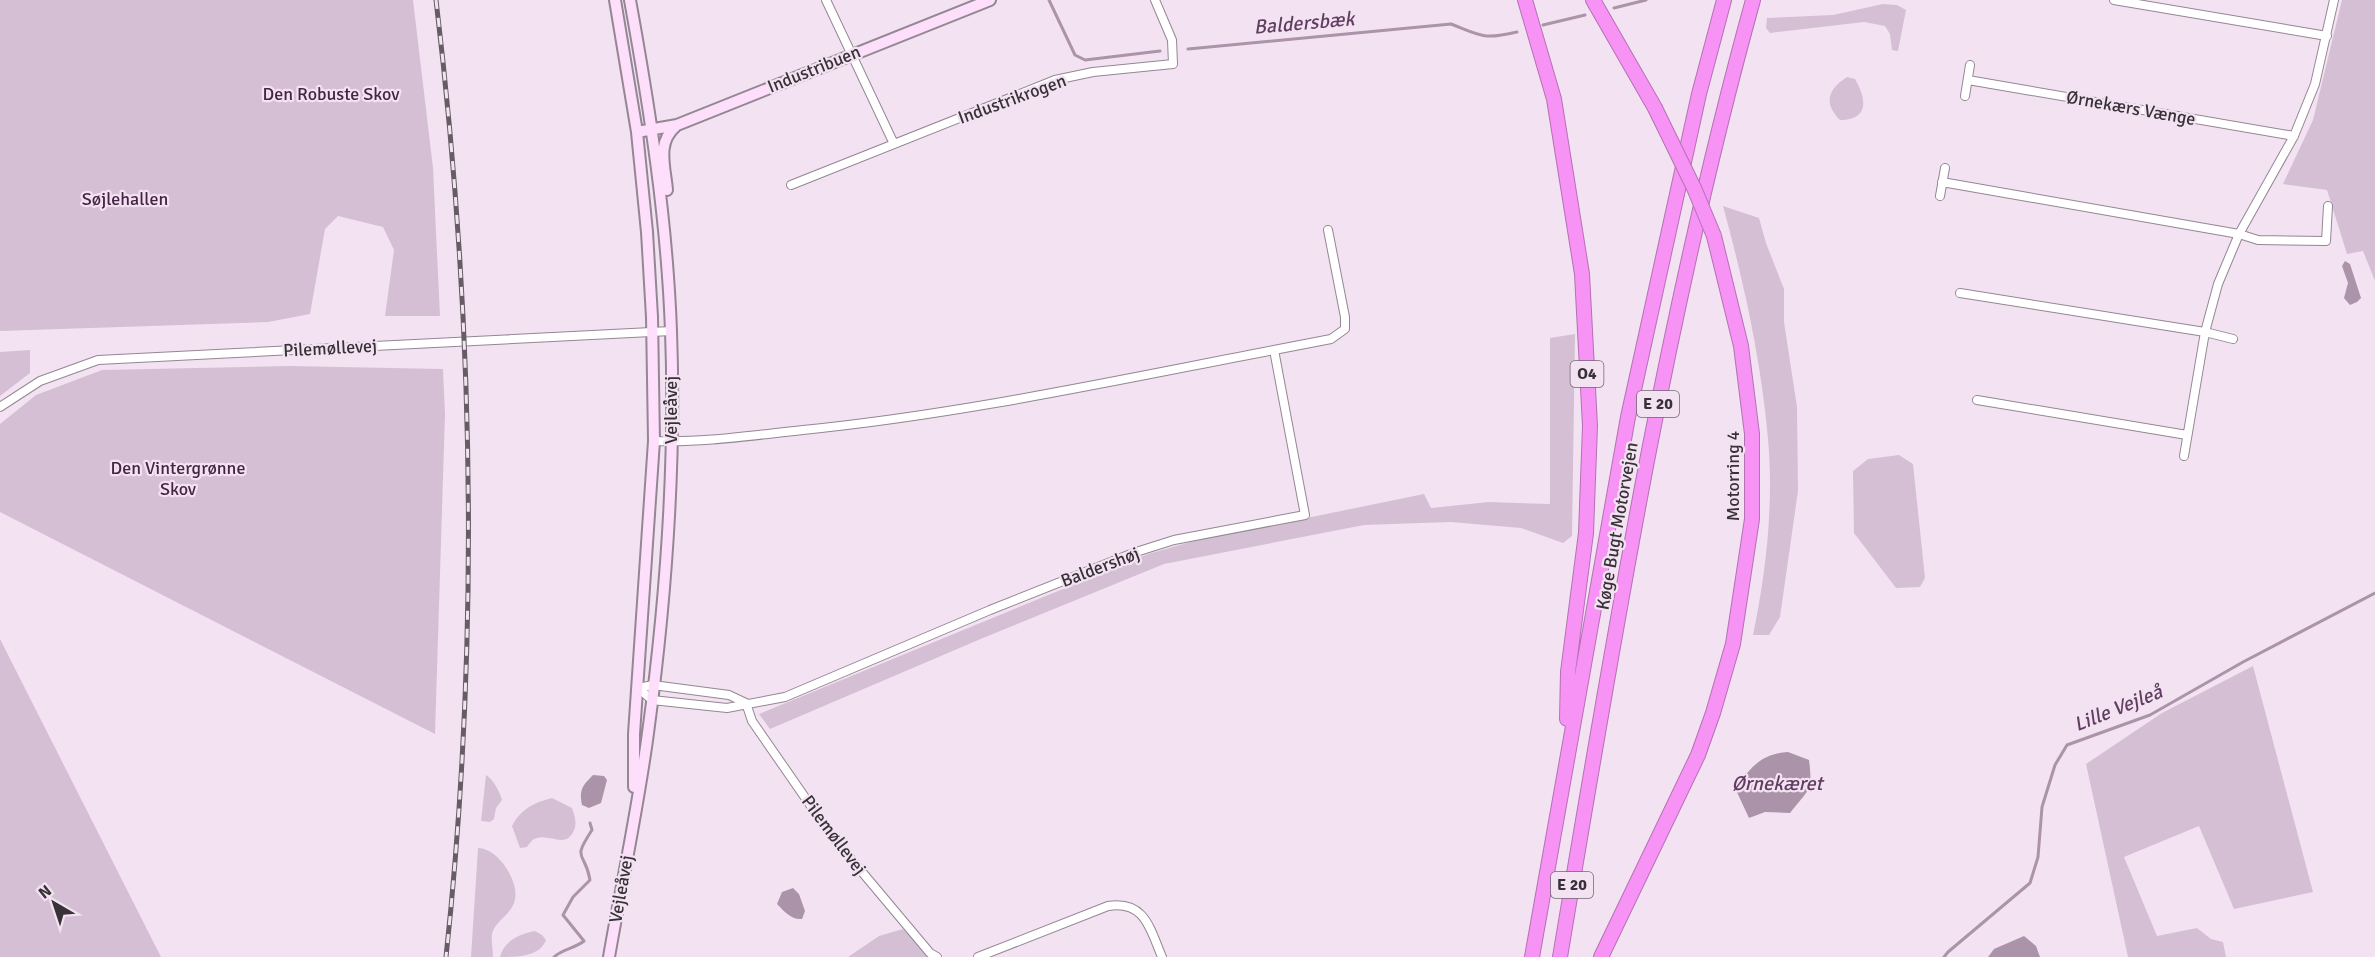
<svg xmlns="http://www.w3.org/2000/svg" width="2375" height="957" font-family="Signika,sans-serif">
	<style>
		.green { fill: #d5bfd4 }
		.water { fill: #ab93a9 }
		.lines { fill: none; stroke-linecap: round; stroke-linejoin: round }
		.stream { stroke: #ab93a9; stroke-width: 3 }
		.street-casing { stroke: #948693; stroke-width: 10 }
		.secondary-casing { stroke: #948693; stroke-width: 14 }
		.highway-casing { stroke: #b471b3; stroke-width: 16 }
		.street { stroke: #fff; stroke-width: 8 }
		.secondary { stroke: #fddffc; stroke-width: 10 }
		.highway { stroke: #f793f5; stroke-width: 14 }
		.rail-casing { stroke: #655c64; stroke-width: 5 }
		.rail { stroke: #f3e3f2; stroke-width: 3; stroke-dasharray: 9; stroke-linecap: butt }
		.highway-bridge-casing { stroke: #b471b3; stroke-width: 16; stroke-linecap: butt }
		.highway-bridge { stroke: #f793f5; stroke-width: 14 }
		.labels { text-anchor: middle; dominant-baseline: central; stroke-width: 4.5; stroke-linejoin: round; paint-order: stroke }
		.shield { fill: #f3e3f2; stroke: #706770; stroke-width: 1.5 }
		.shield-label { font-size: 16px; font-weight: bold; fill: #383238 }
		.street-label { font-size: 18px; fill: #383238; stroke: #f3e3f2 }
		.park-label { font-size: 18px; fill: #462445; stroke: #f3e3f2 }
		.water-label { font-size: 20px; font-style: italic; fill: #613e61; stroke: #f3e3f2 }
	</style>
	<rect width="100%" height="100%" fill="#f3e3f2"/>
	<path class="green" d="M0 0H413L433 168 440 316H385L394 250 383 227 338 216 325 229 310 314 268 322 0 331Z
		M2342 0H2375V281L2363 251 2347 254 2327 190 2283 184 2313 120Z
		M1883 4 1897 5 1906 10 1898 51 1892 50 1890 34 1885 26 1864 22 1770 33 1766 28 1767 18 1833 15Z
		M1847 77 1855 79C1867 99 1869 120 1840 120 1823 103 1828 89 1847 77Z
		M1723 206 1759 218 1766 243 1784 289V322L1797 407 1798 491 1780 617 1769 635H1753C1766 573 1774 503 1768 439 1761 360 1744 283 1723 206Z
		M1575 334 1572 536 1563 543 1521 528 1451 522 1364 525 1164 564 983 638 770 729 759 714 1148 554 1194 541 1424 494 1431 508 1489 502 1550 504V338Z
		M30 350V373L0 396V352Z
		M289 366 443 369 445 414 435 734 0 512V424L36 395 102 370Z
		M1899 455 1913 464 1925 578 1920 587 1896 588 1854 533 1853 471 1868 459Z
		M0 639 161 957H0Z
		M2253 666 2313 892 2234 909 2199 826 2124 857 2157 936 2197 928 2211 939 2223 942 2226 957H2128L2086 764 2162 713Z
		M486 775C493 779 500 792 502 800L496 808 494 819 490 822 481 821Z
		M552 798 572 808C575 817 578 825 572 834 564 847 549 834 537 838 532 839 530 843 527 847L520 848 512 826C521 809 533 803 552 798Z
		M478 848C498 848 519 881 515 899 513 914 495 920 492 934 491 940 493 950 493 957H471Z
		M903 929 930 957H848L879 936Z
		M535 931 542 935 546 940C540 957 516 957 500 957 504 941 519 934 535 931Z"/>
	<path class="water" d="M2345 261 2350 264 2361 298 2357 302 2350 305 2344 298 2348 283 2342 266Z
		M1788 752 1809 760C1813 791 1809 789 1790 813L1765 812 1749 818 1735 788C1752 767 1760 754 1788 752Z
		M593 775 604 776 607 780 601 803 589 808 582 805C579 790 582 786 593 775Z
		M793 888 799 894 805 911 802 919C791 920 784 911 777 904L782 892Z
		M2024 936 2036 946 2040 957H1988L1994 949Z"/>
	<g class="lines">
		<path class="stream" d="M1049 0 1075 55 1085 60 1160 51
			M1614 8 1646 0
			M1543 25 1585 15
			M1188 49 1451 24C1482 36 1483 40 1517 32
			M554 957C564 948 574 949 584 941L563 915 573 897 590 880C585 850 571 862 592 830L590 823
			M1944 957 1948 952 2030 883 2038 857 2042 807 2055 765 2067 745 2150 715 2243 662 2375 593"/>
		<g class="street-casing">
			<path id="street" d="M826 0 894 144
				M2114 0 2327 36
				M1968 80 2294 136
				M1965 96 1970 65
				M1942 182 2239 234 2258 240 2326 241 2328 206
				M791 185 1055 80 1093 72 1173 64 1172 40 1155 0
				M1940 196 1945 168
				M1960 293 2205 332 2233 339
				M1274 350 1331 339 1345 329V317L1328 230
				M1977 400 2187 435
				M0 407 40 381 98 360 671 331
				M2184 456 2205 332 2218 284 2239 234 2294 136 2315 84 2334 0
				M638 688 652 700 727 708 785 697 990 610 1136 552 1174 540 1305 515 1274 350C1118 380 962 414 803 430 754 435 704 443 654 441
				M638 688 653 685 729 695 746 703
				M746 703 752 721 831 835 930 953 937 957
				M978 957 1108 906C1145 900 1150 929 1162 957"/>
		</g>
		<g class="secondary-casing">
			<path id="secondary" d="M615 0 637 132 647 232 652 317 654 441 634 734V787
				M637 132 677 125 990 0
				M667 190C665 166 656 143 676 126
				M609 957C622 882 638 808 648 733 666 600 676 465 671 331 667 220 650 110 630 0"/>
		</g>
		<g class="highway-casing">
			<path id="highway" d="M1525 0 1554 99 1582 274 1590 426 1586 533 1568 672 1567 719
				M1593 0 1655 108
				M1532 957 1628 417 1699 94 1724 0
				M1560 957C1614 636 1666 314 1753 0
				M1601 957 1698 755 1713 713 1733 644 1752 519V434L1741 346 1714 236"/>
		</g>
		<use href="#street" class="street"/>
		<use href="#secondary" class="secondary"/>
		<use href="#highway" class="highway"/>
		<g class="rail-casing">
			<path id="rail" d="M436 0C474 317 480 640 446 957"/>
		</g>
		<use href="#rail" class="rail"/>
		<g class="highway-bridge-casing">
			<path id="highway-bridge" d="M1655 108 1694 188 1714 236"/>
		</g>
		<use href="#highway-bridge" class="highway-bridge"/>
	</g>
	<g class="labels">
		<g class="shield">
			<rect x="1570.5" y="361" width="33" height="26" rx="4.5"/>
			<rect x="1637" y="391" width="42" height="26" rx="4.5"/>
			<rect x="1551" y="872" width="42" height="26" rx="4.5"/>
		</g>
		<g class="shield-label">
			<text x="1587" y="374">O4</text>
			<text x="1658" y="404">E 20</text>
			<text x="1572" y="885">E 20</text>
		</g>
		<g class="street-label">
			<text transform="translate(814 69) rotate(-22)">Industribuen</text>
			<text transform="translate(1012 99) rotate(-20)">Industrikrogen</text>
			<text transform="translate(2131 108) rotate(10)">Ørnekærs Vænge</text>
			<text transform="translate(330 348) rotate(-3)">Pilemøllevej</text>
			<text transform="translate(671 410) rotate(-90)">Vejleåvej</text>
			<text transform="translate(1733 476) rotate(-90)">Motorring 4</text>
			<text transform="translate(1617 526) rotate(-80)">Køge Bugt Motorvejen</text>
			<text transform="translate(1100 567) rotate(-21)">Baldershøj</text>
			<text transform="translate(834 835) rotate(53)">Pilemøllevej</text>
			<text transform="translate(621 889) rotate(-80)">Vejleåvej</text>
		</g>
		<g class="park-label">
			<text x="331" y="94">Den Robuste Skov</text>
			<text x="125" y="199">Søjlehallen</text>
			<text x="178" y="468">Den Vintergrønne<tspan x="178" dy="21">Skov</tspan></text>
		</g>
		<g class="water-label">
			<text transform="translate(1304 23) rotate(-5)">Baldersbæk</text>
			<text transform="translate(2118 708) rotate(-22)">Lille Vejleå</text>
			<text x="1777" y="783">Ørnekæret</text>
		</g>
	</g>
	<g transform="translate(54 903) rotate(321)" stroke="#f3e3f2" stroke-width="4.5" paint-order="stroke">
	<path d="M0-4.5L10 22L0 15L-10 22Z" fill="#383238"/>
	<text y="-9" font-size="16" font-weight="bold" text-anchor="middle" fill="#383238">N</text>
	</g>
</svg>
